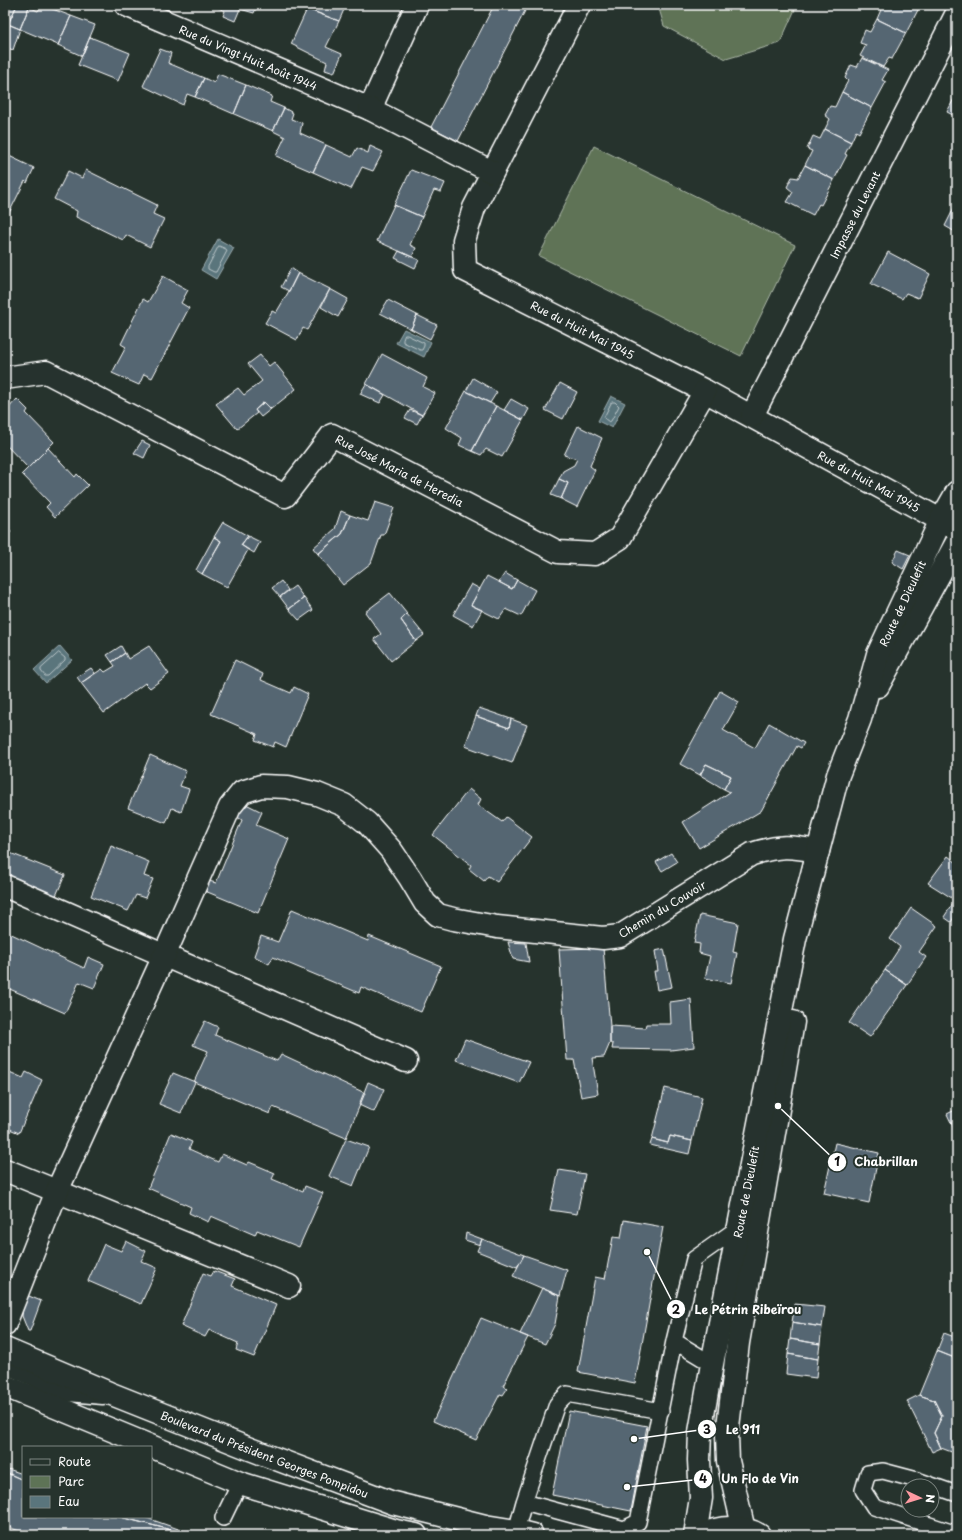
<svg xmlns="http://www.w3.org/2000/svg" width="962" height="1540" font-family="'Playpen Sans',sans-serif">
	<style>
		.green { fill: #5e7356; stroke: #aeb9aa }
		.water { fill: #5a757c; stroke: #9cacb0 }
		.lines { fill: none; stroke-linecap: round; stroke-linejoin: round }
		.shore { stroke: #bdc8cb; stroke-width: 1 }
		.building { fill: #556672; stroke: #fff }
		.service-casing { stroke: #fff; stroke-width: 18 }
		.minor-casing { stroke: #fff; stroke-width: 25 }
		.secondary-casing { stroke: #fff; stroke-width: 25 }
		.service { stroke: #26332d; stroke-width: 15 }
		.minor { stroke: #26332d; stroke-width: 22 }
		.secondary { stroke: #26332d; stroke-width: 22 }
		.labels { text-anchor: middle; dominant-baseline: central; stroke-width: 4; stroke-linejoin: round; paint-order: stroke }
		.street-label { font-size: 11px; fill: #fff; stroke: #26332d }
		.leader { fill: none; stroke: #fff; stroke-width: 1.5 }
		.callout-dot { fill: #fff; stroke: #26332d; stroke-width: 1.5 }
		.mark-label { font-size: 12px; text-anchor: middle; font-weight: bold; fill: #111 }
		.callout-label { font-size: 12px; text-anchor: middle; font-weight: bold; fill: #fff; stroke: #26332d; stroke-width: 4; stroke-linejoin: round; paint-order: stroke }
	</style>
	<rect width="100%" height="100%" fill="#26332d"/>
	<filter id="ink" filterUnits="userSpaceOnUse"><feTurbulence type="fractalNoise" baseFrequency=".025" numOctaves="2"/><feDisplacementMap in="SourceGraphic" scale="8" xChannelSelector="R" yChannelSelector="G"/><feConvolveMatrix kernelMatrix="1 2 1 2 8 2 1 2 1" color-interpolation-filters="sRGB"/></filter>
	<g filter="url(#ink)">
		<path class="green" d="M658 5H797L780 43 726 59 664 26Z
			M594 146 795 245 741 356 539 256Z"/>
		<path class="water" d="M218 239 234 248 216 279 201 270Z
			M404 329 431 342 424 357 396 343Z
			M611 396 625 403 612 428 598 421Z
			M60 646 72 660 46 683 34 670Z"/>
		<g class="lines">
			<path class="shore" d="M219 246 226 249 227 251 216 272H214L208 269V267Z
				M405 335H407L424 343V346L422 350H420L403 342V340Z
				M612 402H615L619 406 611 421 609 422 604 418Z
				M59 653 65 658V660L48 676H45L41 671V669Z"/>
		</g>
		<path class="building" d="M5 5H17L8 24 5 23Z
			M17 5 29 7 20 29 8 24Z
			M42 5 71 16 58 45 20 29 29 7 38 11Z
			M212 5H257L254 13 240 9 235 21 223 16 225 11Z
			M309 5H346L339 21 307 9Z
			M487 5H528L458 141 431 127 492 9Z
			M883 5H916L919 8 906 33 877 19Z
			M307 9 339 21 326 47 342 54 334 73 325 70 327 62 291 44Z
			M71 16 95 25 82 56 58 45Z
			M877 19 906 33 892 59 889 58 883 67 860 56 866 45 860 43 865 30 870 32Z
			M5 23 20 29 13 50 5 47Z
			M90 37 130 53 118 81 78 65Z
			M160 49 171 53 168 63 204 78 195 97 187 94 183 105 143 86Z
			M862 58 888 70 882 80 886 82 872 108 842 92 848 81 845 78 851 65 857 67Z
			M218 74 246 85 234 114 195 97 204 78 214 83Z
			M246 85 272 96 270 102 284 108 273 131 234 114Z
			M842 92 872 108 859 133 856 131 851 142 825 129 830 119 825 115 830 106 835 107Z
			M957 93V117L947 112Z
			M284 108 293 113 291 119 302 123 300 133 326 145 313 172 276 156 285 137 273 131Z
			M825 129 851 142 845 154 847 155 834 180 805 165 812 151 807 149 813 136 820 139Z
			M326 145 352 157 357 148 368 153 370 146 383 152 373 171 362 167 351 189 313 172Z
			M5 154 34 168 27 183 25 181 8 215 5 214Z
			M805 165 834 180 821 205 819 204 813 215 787 202 793 192 787 187 792 177 798 178Z
			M86 170 157 205 153 214 164 219 150 247 126 235 123 240 76 217 77 211 54 199 68 171 82 178Z
			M411 170 445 183 441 192 434 190 422 217 394 205Z
			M394 205 422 217 410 245 416 248 412 257 377 241Z
			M954 208 957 209V233L945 226Z
			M399 251 419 260 415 268 395 258Z
			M888 252 930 274 918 298 906 293 902 299 871 284Z
			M291 268 298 273 289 291 281 287Z
			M298 273 330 289 307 330 303 328 297 340 265 323 272 311 276 313 289 291Z
			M163 276 188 290 181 303 189 308 152 378 144 374 139 385 112 373 126 347 121 344 143 299 148 302Z
			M330 289 348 299 338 317 321 307Z
			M388 300 417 315 411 329 380 313Z
			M417 315 437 325 430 339 411 329Z
			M382 354 427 378 423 387 435 393 422 415 366 384Z
			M260 355 269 366 274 362 296 389 271 409 264 402 255 410 257 413 237 429 216 404 238 388 244 395 262 381 248 364Z
			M473 378 497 392 490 403 466 391Z
			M560 383 577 392 563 419 545 410Z
			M366 384 385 395 380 403 360 394Z
			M466 391 496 406 472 451 459 445 462 438 446 428Z
			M17 399 28 410 26 413 54 442 28 468 5 444V412Z
			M511 399 529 409 523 420 504 410Z
			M264 402 271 409 261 417 255 410Z
			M496 406 523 420 502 457 486 449 481 455 472 451Z
			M410 410 422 415 417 424 405 418Z
			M578 426 602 438 590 466 595 470 577 507 561 499 568 483 559 479 563 471 574 465 577 459 564 455Z
			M142 441 150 445 144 458 134 453Z
			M48 448 75 477 77 474 88 485 55 517 46 507 50 503 22 474Z
			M559 479 568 483 561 499 551 495Z
			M375 502 394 508 384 535H381L371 563 343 585 318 554 342 534 350 515 368 521Z
			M341 511 350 515 342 534 318 554 313 548 335 529Z
			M223 522 248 536 241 545 248 550 227 587 202 574 221 541 214 537Z
			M5 527 11 532 5 538Z
			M248 536 260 542 254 553 241 545Z
			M214 537 221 541 202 574 196 570Z
			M898 550 910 555 903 569 892 562Z
			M505 573 517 580 512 589 499 582Z
			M487 576 512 589 517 580 535 590 521 616 506 609 499 619 471 605Z
			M281 581 288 590 280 597 272 588Z
			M471 584 480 589 471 605 482 610 473 626 453 615Z
			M295 586 304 598 289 609 280 597Z
			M390 593 407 614 401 620 416 641 391 661 374 639 381 634 365 612Z
			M304 598 313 610 299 620 289 609Z
			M407 614 424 635 416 641 401 620Z
			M121 646 125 653 112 662 107 655Z
			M149 646 169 674 150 688 145 683 104 713 81 683 102 669 105 672 115 666 112 662 125 653 128 659Z
			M235 660 263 674 261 680 291 693 294 687 308 694 286 747 275 742 273 747 255 740 257 734 211 714Z
			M91 668 95 673 81 683 77 677Z
			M720 691 739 702 723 730 755 748 769 723 804 743 801 748 797 746 761 811 699 848 683 822 730 792 724 789 731 776 706 764 700 775 680 764Z
			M479 708 511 719 509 728 476 716Z
			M476 716 509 728 511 719 527 725 512 763 465 746Z
			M150 755 186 771 180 786 189 789 181 812 172 808 166 823 128 808Z
			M706 764 731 776 724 789 700 775Z
			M469 789 481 799 478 805 502 822 506 817 532 837 497 882 488 876 484 881 469 869 471 865 433 835Z
			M242 802 262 812 256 825 289 839 258 913 205 891 209 881 216 883 242 820 236 816Z
			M111 846 149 862 144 876 153 879 145 898 136 895 128 911 91 896Z
			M5 851 65 875 55 898 5 877Z
			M671 853 677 862 662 871 656 862Z
			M948 856 957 863V897L955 900 928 883Z
			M955 900 957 902V913L951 922 944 917Z
			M911 908 937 926 919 952 926 957 907 985 885 970 900 947 890 939Z
			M292 909 368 941 369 936 441 966 421 1012 361 987 359 993 273 957 269 964 254 956 261 936 278 942Z
			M700 915 738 923 733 952 737 953 731 983 705 978 710 956 699 953 700 944 694 943Z
			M5 931 84 968 88 957 104 964 94 988 79 982 65 1013 5 987Z
			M508 942 526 943 529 962 513 959Z
			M603 948 610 1026V1043L604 1057 592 1058 598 1094 581 1097 574 1060H567L559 949Z
			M664 949 672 987 657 990 654 971H658L655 951Z
			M885 970 907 985 870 1037 849 1023Z
			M691 999 694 1047 671 1050 612 1049 613 1044 610 1043V1026L646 1028 647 1024H671L670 1002Z
			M205 1021 218 1027 215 1035 277 1061 281 1054 365 1093 346 1138 273 1107 270 1114 194 1082 208 1051 193 1045Z
			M465 1039 529 1062 519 1083 456 1060Z
			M5 1070 23 1078 26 1072 42 1080 19 1133 5 1127Z
			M173 1073 195 1082 181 1113 159 1104Z
			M368 1082 384 1089 374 1112 359 1105Z
			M665 1088 702 1097 692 1141 670 1136 668 1143 652 1139Z
			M957 1109V1135L947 1114Z
			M171 1133 192 1142 189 1149 218 1162 222 1154 247 1165 249 1162 275 1173 272 1179 303 1192 305 1186 323 1193 299 1247 257 1230 255 1235 211 1216 208 1222 189 1213 191 1207 148 1188Z
			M670 1136 692 1141 689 1154 650 1145 652 1139 668 1143Z
			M346 1139 369 1147 353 1186 329 1176Z
			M835 1143 879 1153 869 1203 824 1193Z
			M559 1170 585 1174 577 1214 550 1210Z
			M624 1220 663 1227 635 1383 578 1372 595 1277 605 1279 613 1237 621 1238Z
			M466 1233 482 1239 480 1245 465 1240Z
			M482 1239 524 1255 517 1267 477 1251Z
			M126 1241 146 1251 141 1261 157 1268 141 1304 88 1281 104 1244 121 1251Z
			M524 1255 567 1270 560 1296 513 1276Z
			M214 1271 235 1279 232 1286 276 1305 254 1357 236 1350 238 1343 209 1330 205 1337 181 1326 203 1273 211 1276Z
			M542 1288 560 1296 555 1324 545 1344 520 1334Z
			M24 1294 41 1301 30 1331H28L22 1316Z
			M795 1304 825 1307 822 1327 792 1322Z
			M481 1318 528 1337 503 1386 507 1389 503 1395 500 1394 476 1440 433 1421Z
			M792 1322 822 1327 820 1344 790 1339Z
			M944 1333 957 1338V1359L937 1351Z
			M790 1339 820 1344 818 1359 788 1354Z
			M937 1351 957 1359V1454L941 1448 934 1433 942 1416 934 1400 919 1395Z
			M788 1354 818 1359 816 1378 786 1374Z
			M919 1395 934 1400 942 1416 934 1433 941 1448 932 1452 907 1401Z
			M569 1411 647 1426 631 1511 552 1495Z
			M5 1468 23 1474V1480L5 1472Z
			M5 1472 23 1480V1517H120L183 1533 182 1535H31L5 1526Z
			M120 1517H144L184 1531 183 1533Z"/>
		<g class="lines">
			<g class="service-casing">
				<path id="service" d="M712 1364 674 1341 694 1259 738 1228
					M957 1494 917 1480 883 1471 868 1473 863 1490 874 1507 957 1534
					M524 1502 557 1404 567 1394 661 1411
					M223 1518 240 1483
					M516 1531 524 1502 624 1529 638 1522 674 1341"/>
			</g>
			<g class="minor-casing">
				<g id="minor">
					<path id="s1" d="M126 5 370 109 417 5"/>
					<path id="s2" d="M579 5 474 208 464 240 465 270 705 391 957 529"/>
					<path d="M370 109 492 172"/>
					<path id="s3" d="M5 378 46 372 285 496 332 435 558 552 595 554 620 538 705 391"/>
					<path id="s4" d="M752 416 957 13"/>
					<path d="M5 886 406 1061"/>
					<path d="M5 1170 289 1286"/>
					<path d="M5 1324 57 1191 164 956 230 807 242 792 261 786 288 787 317 794 344 805 367 823 391 850 410 878 425 903 438 915 453 919 497 927 603 938 620 936 752 854C780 845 790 846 818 851"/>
					<path d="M5 1362 68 1390 103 1393"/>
				</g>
			</g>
			<g class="secondary-casing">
				<g id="secondary">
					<path d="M878 686 957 542"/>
					<path id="s5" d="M5 1349 109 1393 250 1449 393 1503 485 1526 516 1531 532 1535"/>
					<path d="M5 1386 240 1483 396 1531 416 1535"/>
					<path d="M744 1530 728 1461 727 1435 738 1343 793 1022"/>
					<path id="s6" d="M695 1535 701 1498 699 1460 700 1432 712 1364 795 939 838 775 860 719 878 654 941 520 957 492"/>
					<path d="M701 1535C719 1526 742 1525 759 1535"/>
				</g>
			</g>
			<use href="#service" class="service"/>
			<use href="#minor" class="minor"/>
			<use href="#secondary" class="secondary"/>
		</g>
	</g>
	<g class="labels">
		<g class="street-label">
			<text stroke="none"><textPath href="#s1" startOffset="133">Rue du Vingt Huit Août 1944</textPath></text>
			<text stroke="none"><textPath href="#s4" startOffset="226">Impasse du Levant</textPath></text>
			<text stroke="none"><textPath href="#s2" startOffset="424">Rue du Huit Mai 1945</textPath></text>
			<text stroke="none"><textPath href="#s3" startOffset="464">Rue José Maria de Heredia</textPath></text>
			<text stroke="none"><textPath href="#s2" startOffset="748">Rue du Huit Mai 1945</textPath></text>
			<text stroke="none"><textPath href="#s6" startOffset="959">Route de Dieulefit</textPath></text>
			<text transform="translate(662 909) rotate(-31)">Chemin du Couvoir</text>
			<text stroke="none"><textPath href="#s6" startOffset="348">Route de Dieulefit</textPath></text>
			<text stroke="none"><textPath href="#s5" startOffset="280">Boulevard du Président Georges Pompidou</textPath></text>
		</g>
	</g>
	<path class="leader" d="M778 1106L837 1162M647 1252L676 1309M634 1439L707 1429M627 1487L703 1479"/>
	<g class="callout-dot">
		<circle cx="778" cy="1106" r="4"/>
		<circle cx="647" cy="1252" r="4"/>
		<circle cx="634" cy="1439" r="4"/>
		<circle cx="627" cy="1487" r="4"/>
		<circle cx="837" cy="1162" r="10"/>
		<circle cx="676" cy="1309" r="10"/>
		<circle cx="707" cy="1429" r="10"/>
		<circle cx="703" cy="1479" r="10"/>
	</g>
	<g class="mark-label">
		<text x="837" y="1166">1</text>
		<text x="676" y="1314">2</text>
		<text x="707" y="1434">3</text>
		<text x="703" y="1483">4</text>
	</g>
	<g class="callout-label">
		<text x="886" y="1166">Chabrillan</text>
		<text x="748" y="1314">Le Pétrin Ribeïrou</text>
		<text x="743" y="1434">Le 911</text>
		<text x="760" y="1483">Un Flo de Vin</text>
	</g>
	<rect width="962" height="1540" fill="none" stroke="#26332d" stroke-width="20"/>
	<rect x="10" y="10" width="942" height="1520" fill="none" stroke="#fff" stroke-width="1.5" filter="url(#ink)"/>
	<rect x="22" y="1446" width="130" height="72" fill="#26332d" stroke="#7d8581"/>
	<rect x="30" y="1459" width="20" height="6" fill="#26332d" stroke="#7d8581"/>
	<text x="58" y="1466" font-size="12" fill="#ffffff">Route</text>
	<rect x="30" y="1476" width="20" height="12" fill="#5e7356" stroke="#7d8581"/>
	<text x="58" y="1486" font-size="12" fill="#ffffff">Parc</text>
	<rect x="30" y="1496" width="20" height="12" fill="#5a757c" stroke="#7d8581"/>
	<text x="58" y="1506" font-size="12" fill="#ffffff">Eau</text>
	<g transform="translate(920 1498) rotate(94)"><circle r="19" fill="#26332d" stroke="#7d8581"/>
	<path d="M0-3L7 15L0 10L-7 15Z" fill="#ff9aa2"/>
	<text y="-6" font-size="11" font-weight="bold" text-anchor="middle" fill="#ffffff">N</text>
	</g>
</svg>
